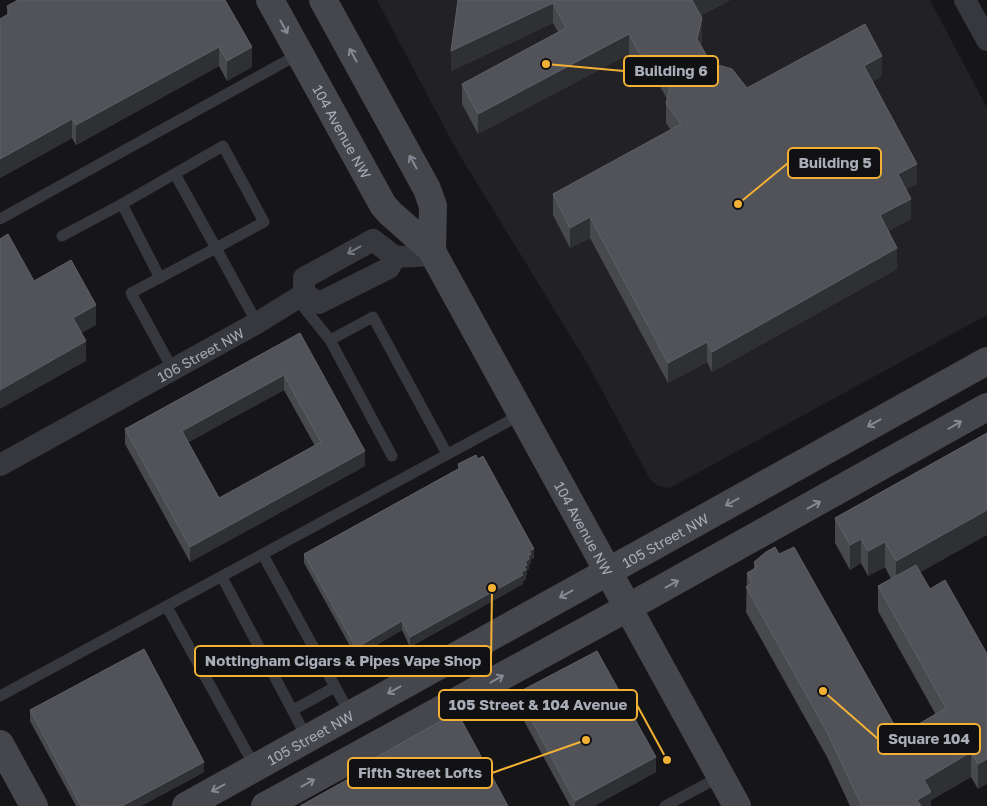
<svg xmlns="http://www.w3.org/2000/svg" width="987" height="806" font-family="'Golos Text',sans-serif">
	<style>
		.built { fill: #222225 }
		.lines { fill: none; stroke-linecap: round; stroke-linejoin: round }
		.lane { stroke: #37383d; stroke-width: 11 }
		.street { stroke: #37383d; stroke-width: 22 }
		.secondary { stroke: #45474d; stroke-width: 28 }
		.wall { fill: #47494d; fill-rule: evenodd }
		.shaded-wall { fill: #2f3033 }
		.building { fill: #525359; stroke: #5f6168; fill-rule: evenodd }
		.oneway { stroke: #858993 }
		.oneway2 { stroke: #757881 }
		.labels { text-anchor: middle; dominant-baseline: central; stroke-width: 4; stroke-linejoin: round; paint-order: stroke }
		.street-label { font-size: 14px; fill: #a8adb8; stroke: #111113 }
		.leader { fill: none; stroke: #f2b134; stroke-width: 2 }
		.callout-dot { fill: #f2b134; stroke: #111113; stroke-width: 2 }
		.callout { fill: #111113; stroke: #f2b134; stroke-width: 2 }
		.callout-label { font-size: 15px; text-anchor: middle; font-weight: bold; fill: #a8adb8 }
	</style>
	<rect width="100%" height="100%" fill="#161618"/>
	<path class="built" d="M377 0H930L987 108V315L670 488 658 486 650 479 587 363 456 149Z"/>
	<g class="lines">
		<path class="lane" d="M122 204 223 146 264 222 216 248 175 174
			M0 219 299 54
			M62 236 122 204 160 278
			M297 299 330 340 392 456
			M330 340 373 317 447 454
			M173 370 131 293 216 248 257 323
			M263 555 350 714
			M222 577 307 738
			M167 607 255 767
			M0 696 522 414
			M293 710 335 687
			M665 806 721 776"/>
		<g class="street">
			<path d="M965 0 987 40"/>
			<path d="M304 294V278L373 240 395 257 434 255"/>
			<path d="M304 294 319 303 389 268 395 257"/>
			<path id="s1" d="M0 465 257 323 304 294"/>
		</g>
		<g class="secondary">
			<path id="s2" d="M270 0 383 205 390 213 432 250"/>
			<path id="s3" d="M323 0 427 189 433 206 432 250 434 255 737 806"/>
			<path d="M0 744 34 806"/>
			<path id="s4" d="M186 806 987 361"/>
			<path d="M265 806 629 607 987 407"/>
		</g>
	</g>
	<path class="wall" d="M225 0 252 67 227 81 219 66 76 145 72 138 0 178V19L7 15V6Z
		M458 0H730L700 16 702 39 701 45 711 63 747 88 882 76 873 81 917 184 906 189 911 219 888 231 897 269 712 372 707 362 668 383 590 238 570 248 553 215V194L671 130 666 123V103L667 99 656 79 639 73 629 54 478 134 462 104V84L558 32 553 23 451 71Z
		M300 333 365 466 190 562 125 444V429ZM284 390 315 446 219 498 188 442Z
		M987 433 920 573 930 589 987 654 978 789 971 777 931 800V806H850L827 757 746 612 747 573 754 569V562L779 554 900 735 936 715 878 611V586L891 579 885 567 868 576 861 563 850 570 835 543V518Z
		M458 464 534 558 531 559V563L529 565V569L527 570V574L526 575V579L523 581V584L410 647 402 630 356 657 304 563V554L458 469Z
		M517 693 656 772 594 806H570L517 708Z
		M30 710 204 772 141 806H76L30 721Z"/>
	<path class="shaded-wall" d="M692 0H730L692 20Z
		M553 3V23L451 71V51Z
		M702 18V39L697 59V39Z
		M629 34V54L478 134V114Z
		M219 47V66L76 145V125Z
		M252 47V67L227 81V61Z
		M882 56V76L864 86V66Z
		M72 119V138L0 178V159Z
		M917 164V184L898 194V174Z
		M911 199V219L880 235V215Z
		M590 217V238L570 248V228Z
		M897 248V269L712 372V352Z
		M96 305V325L73 338V318Z
		M86 341V361L0 409V390Z
		M707 342V362L668 383V363Z
		M284 375V390L182 446V431Z
		M365 451V466L190 562V547Z
		M987 510V535L896 586V561Z
		M861 539V563L850 570V545Z
		M885 542V567L868 576V551Z
		M534 549V558L531 559V563L529 565V569L527 570V574L526 575V579L523 581V584L410 647V637L521 572 529 551Z
		M402 621V630L356 657V648Z
		M971 752V777L931 800V806H917V800L924 780Z
		M656 757V772L594 806H575V801Z
		M987 759V784L978 789V764Z
		M204 762V772L141 806H122Z"/>
	<path class="building" d="M18 0H225L252 47 227 61 219 47 76 125 72 119 0 159V19L10 13 7 6Z
		M458 0H692L702 18 697 39 711 63 732 69 747 88 865 24 882 56 864 66 917 164 898 174 911 199 880 215 897 248 712 352 707 342 668 363 590 217 570 228 553 194 681 124 666 103 671 84 656 59 639 53 629 34 478 114 462 84 566 28 553 3 451 51Z
		M8 234 34 281 71 260 96 305 73 318 86 341 0 390V239Z
		M300 333 365 451 190 547 125 429ZM284 375 321 442 219 498 182 431Z
		M987 433V510L896 561 885 542 868 551 861 539 850 545 835 518Z
		M476 455 478 459 483 456 534 549 529 551 531 554 528 556 529 559 525 562 527 565 524 567 526 570 521 572 523 575 410 637 402 621 356 648 304 554 460 468 458 464Z
		M775 547 779 554 794 547 900 735 946 708 878 586 916 565 930 589 945 580 987 654V759L978 764 971 752 924 780 931 792 917 800 921 806H862L827 732 746 587 752 583 747 573 757 567 754 562 766 552Z
		M144 649 204 762 122 806H81L30 710Z
		M597 651 656 757 575 801 517 693Z
		M457 712 508 806H300L368 768 366 763Z"/>
	<defs><path id="oneway-shaft" d="M-6 0H5M1.5-3L5.5 0L1.5 3" fill="none" stroke-width="1.6" stroke-linecap="round" stroke-linejoin="round" transform="scale(1.25)"/></defs>
	<g class="oneway">
		<use href="#oneway-shaft" transform="translate(284 27) rotate(61)"/>
		<use href="#oneway-shaft" transform="translate(353 55) rotate(-119)"/>
		<use href="#oneway-shaft" transform="translate(413 162) rotate(-119)"/>
		<use href="#oneway-shaft" transform="translate(874 423) rotate(151)"/>
		<use href="#oneway-shaft" transform="translate(955 425) rotate(-30)"/>
		<use href="#oneway-shaft" transform="translate(732 502) rotate(151)"/>
		<use href="#oneway-shaft" transform="translate(814 505) rotate(-29)"/>
		<use href="#oneway-shaft" transform="translate(672 584) rotate(-29)"/>
		<use href="#oneway-shaft" transform="translate(566 594) rotate(151)"/>
		<use href="#oneway-shaft" transform="translate(497 679) rotate(-29)"/>
		<use href="#oneway-shaft" transform="translate(394 690) rotate(151)"/>
		<use href="#oneway-shaft" transform="translate(308 783) rotate(-29)"/>
		<use href="#oneway-shaft" transform="translate(218 788) rotate(151)"/>
	</g>
	<use class="oneway2" href="#oneway-shaft" transform="translate(354 250) rotate(151)"/>
	<g class="labels">
		<g class="street-label">
			<text stroke="none"><textPath href="#s2" startOffset="150">104 Avenue NW</textPath></text>
			<text stroke="none"><textPath href="#s1" startOffset="229">106 Street NW</textPath></text>
			<text stroke="none"><textPath href="#s3" startOffset="595">104 Avenue NW</textPath></text>
			<text stroke="none"><textPath href="#s4" startOffset="548">105 Street NW</textPath></text>
			<text stroke="none"><textPath href="#s4" startOffset="142">105 Street NW</textPath></text>
		</g>
	</g>
	<path class="leader" d="M546 64L624 71M738 204L788 163M492 588L491 661M667 760L637 705M823 691L878 739M586 740L492 773"/>
	<g class="callout-dot">
		<circle cx="546" cy="64" r="5"/>
		<circle cx="738" cy="204" r="5"/>
		<circle cx="492" cy="588" r="5"/>
		<circle cx="667" cy="760" r="5"/>
		<circle cx="823" cy="691" r="5"/>
		<circle cx="586" cy="740" r="5"/>
	</g>
	<g class="callout">
		<rect x="624" y="56" width="94" height="30" rx="5"/>
		<rect x="788" y="148" width="93" height="30" rx="5"/>
		<rect x="195" y="646" width="296" height="30" rx="5"/>
		<rect x="439" y="690" width="198" height="30" rx="5"/>
		<rect x="878" y="724" width="102" height="30" rx="5"/>
		<rect x="348" y="758" width="144" height="30" rx="5"/>
	</g>
	<g class="callout-label">
		<text x="671" y="76">Building 6</text>
		<text x="835" y="168">Building 5</text>
		<text x="343" y="666">Nottingham Cigars &amp; Pipes Vape Shop</text>
		<text x="538" y="710">105 Street &amp; 104 Avenue</text>
		<text x="929" y="744">Square 104</text>
		<text x="420" y="778">Fifth Street Lofts</text>
	</g>
</svg>
